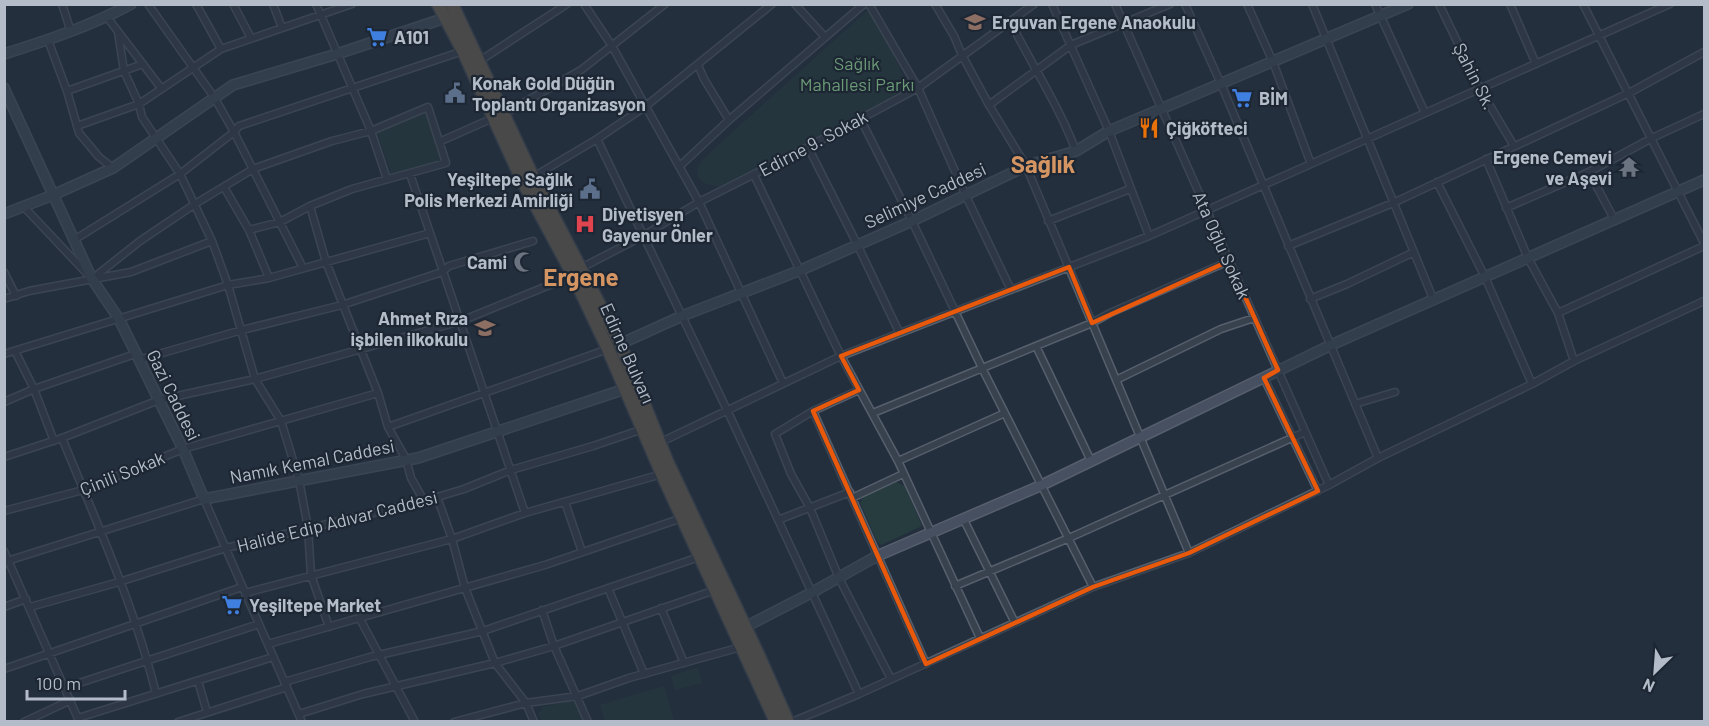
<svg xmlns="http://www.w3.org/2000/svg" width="1709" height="726" font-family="Barlow,sans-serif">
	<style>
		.green { fill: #263c3f }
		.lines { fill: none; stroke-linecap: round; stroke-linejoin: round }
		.street-casing { stroke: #565f6c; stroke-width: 9 }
		.secondary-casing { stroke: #565f6c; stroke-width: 12 }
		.highway-casing { stroke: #434c59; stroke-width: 15 }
		.street { stroke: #38414e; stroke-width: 6 }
		.secondary { stroke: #465061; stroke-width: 9 }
		.highway { stroke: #746855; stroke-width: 12 }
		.marked { fill: none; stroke: #e8590c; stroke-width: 4.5; stroke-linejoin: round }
		.labels { text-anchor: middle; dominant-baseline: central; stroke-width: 4.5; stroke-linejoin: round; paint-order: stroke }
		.poi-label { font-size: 18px; font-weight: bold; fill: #b4bcc9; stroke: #1d2633; text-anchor: start }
		.park-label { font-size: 18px; fill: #6b9a76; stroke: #1d2633 }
		.street-label { font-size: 18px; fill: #b4bcc9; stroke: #1d2633 }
		.district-label { font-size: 24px; font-weight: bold; fill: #d59563; stroke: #1d2633 }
	</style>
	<rect width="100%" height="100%" fill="#242f3e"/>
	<path class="green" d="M868 10C881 33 905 66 905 93L722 186C701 187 688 175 705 157Z
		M426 113 445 161 393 177 377 133Z
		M896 482 905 486 922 526 881 545 877 541 860 503 864 496Z
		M698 667 702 683 675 690 671 676Z
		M664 686 674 721H605L600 705Z
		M569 701 575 703 583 721H542L538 714 543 707Z"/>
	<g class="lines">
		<g class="street-casing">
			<path id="street" d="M62 4 71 32
				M148 4 214 97 234 132 303 268
				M196 4 221 49
				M233 4 251 38
				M273 4 282 28
				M316 4 371 131 387 179
				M584 4 612 46 699 202 783 383
				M795 4 825 37
				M869 4 918 88 966 196 1011 290
				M935 4 954 36 962 55 989 105 1026 166 1189 553
				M1052 4 1109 131 1149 236
				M1115 4 1329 485
				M1185 4 1221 84 1378 458
				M1247 4 1273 62 1311 164
				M1312 4 1434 301
				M1375 4 1425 113
				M1439 4 1480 89 1514 146
				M1510 4 1536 64
				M1583 4 1704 243
				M107 17 161 88
				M1011 23C1033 67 1058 104 1076 151
				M118 32 124 71 139 104 142 117 180 174 212 241 228 285 255 379 281 421 299 480 308 528 311 575 329 627
				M48 40 67 91 79 133 99 157 113 168
				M478 62 567 4
				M698 65 704 79 729 120
				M67 91 143 64
				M989 105 1071 45 1170 4
				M504 114 581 70 665 4
				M860 118 912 221 982 368 1093 587
				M77 126 139 104 221 49 352 4
				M597 139 728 412 859 694
				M439 142 493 118
				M808 147 857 244 899 332
				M1486 159 1528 258 1558 313 1574 361
				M680 166 729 120 864 4
				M1589 172 1614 219
				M410 174 525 513
				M754 175 841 356 898 461 980 638
				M533 177 597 139 646 106 772 4
				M1437 182 1485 277 1532 384
				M224 187 249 230 269 278
				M310 206 326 262 378 393 388 427 406 459 411 478 424 501
				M24 207 92 279 140 241 195 204 253 169 332 141 371 131 428 107 446 163 352 189 310 206 280 222 249 230
				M1506 208 1589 172 1652 138 1704 114
				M1048 221 1130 189
				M74 240 180 174 234 132 239 126 463 51
				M1288 246 1393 203 1629 93 1704 52
				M4 272 16 296
				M4 299 29 291 131 272 212 241
				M1310 299 1347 284 1414 252
				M1558 313 1704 246
				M1036 346 1091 461
				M15 351 34 389 54 441
				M4 354 228 285 269 278 430 233
				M138 360 242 330 342 305 442 272 449 266 533 241
				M1264 378 1318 491
				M1116 380 1221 329 1254 318
				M859 390 813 411 775 434 791 474 810 508 839 578 891 679
				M4 402 34 389 135 354
				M1355 404 1395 392
				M813 411 926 664
				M873 413 1092 323 1110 313 1229 261
				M388 427 608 349
				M62 438C96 521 135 607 156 694
				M659 443 841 356 1149 236 1670 4
				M4 457 62 438 159 400 255 379 461 321 562 280 581 268 643 236 699 202 808 147 918 88 1034 4
				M898 461 1005 413
				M437 497 452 539 465 588 495 663 526 703 534 722
				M852 498 903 474
				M565 502 582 552
				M4 511 83 490 183 449 378 393
				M963 518 1015 623
				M778 520 850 492
				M4 551 79 721
				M4 562 204 499 302 722
				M955 586 1069 538 1305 432
				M608 588 644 674
				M245 593 452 539 525 513 662 474
				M4 607 26 599
				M30 607 119 582 226 548 424 501 464 489 511 470 593 446 643 429
				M661 608 684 663
				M542 610 554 646 588 722
				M360 619 415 722
				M268 644 545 565 682 518
				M4 669 242 587
				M198 681 207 712
				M284 682 370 657 483 631 699 557
				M64 688 259 624
				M299 714 363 694 495 663 554 646 715 590
				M78 718 273 657
				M24 722 71 700
				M178 722 287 687
				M454 722 526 703 578 696 629 678 741 647
				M792 722 859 694 1093 587 1189 553 1329 485 1378 458 1532 384 1574 361 1704 301"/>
		</g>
		<g class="secondary-casing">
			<path id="secondary" d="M4 54C48 40 91 26 131 4
				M4 88 92 279 119 319 183 449 204 499 418 458 625 389
				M4 214 53 195 113 168 233 85 337 54 445 18
				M620 344 682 316 801 270 912 221 1026 166 1076 151 1109 131 1408 4
				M745 627 811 593 877 556 1042 485 1331 345 1704 180"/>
		</g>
		<g class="highway-casing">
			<path id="highway" d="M438 4 463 51 523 182 572 273 608 349 662 474 776 722
				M452 4 533 177 620 344 667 461 758 654 788 722"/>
		</g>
		<use href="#street" class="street"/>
		<use href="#secondary" class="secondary"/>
		<use href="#highway" class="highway"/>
	</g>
	<path d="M0 0H1709V726H0ZM1229 261 1278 370 1264 378 1318 491 1189 553 1093 587 926 664 813 411 859 390 841 356 1069 267 1092 323Z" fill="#242f3e" fill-opacity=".55" fill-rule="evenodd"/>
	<path class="marked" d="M1229 261 1278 370 1264 378 1318 491 1189 553 1093 587 926 664 813 411 859 390 841 356 1069 267 1092 323Z"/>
	<defs>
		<g id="school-bare" transform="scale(1.62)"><path d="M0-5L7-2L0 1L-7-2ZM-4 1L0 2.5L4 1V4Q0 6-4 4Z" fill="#8d6e63" stroke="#1d2633" stroke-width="2.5" paint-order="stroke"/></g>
		<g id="supermarket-bare" transform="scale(1.62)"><path d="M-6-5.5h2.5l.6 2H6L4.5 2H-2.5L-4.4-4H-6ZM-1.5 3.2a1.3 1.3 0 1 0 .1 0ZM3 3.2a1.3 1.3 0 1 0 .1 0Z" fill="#3f7fe0" stroke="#1d2633" stroke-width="2.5" paint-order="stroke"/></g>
		<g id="civic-bare" transform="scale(1.62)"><path d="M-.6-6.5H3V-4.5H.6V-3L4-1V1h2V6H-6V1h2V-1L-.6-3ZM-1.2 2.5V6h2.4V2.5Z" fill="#5c6f8a" stroke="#1d2633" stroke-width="2.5" paint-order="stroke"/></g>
		<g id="restaurant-bare" transform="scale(1.62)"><path d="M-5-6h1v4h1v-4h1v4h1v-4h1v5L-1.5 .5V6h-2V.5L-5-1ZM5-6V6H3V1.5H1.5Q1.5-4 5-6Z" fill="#e8710a" stroke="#1d2633" stroke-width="2.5" paint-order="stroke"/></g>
		<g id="temple-bare" transform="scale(1.62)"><path d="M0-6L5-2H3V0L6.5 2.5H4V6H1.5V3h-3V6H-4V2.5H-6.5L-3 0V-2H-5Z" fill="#6b7280" stroke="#1d2633" stroke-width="2.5" paint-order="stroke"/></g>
		<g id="hospital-bare" transform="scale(1.62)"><path d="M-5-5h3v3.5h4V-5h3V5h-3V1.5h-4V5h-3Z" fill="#e0444e" stroke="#1d2633" stroke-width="2.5" paint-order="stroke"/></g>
		<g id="mosque-bare" transform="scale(1.62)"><path d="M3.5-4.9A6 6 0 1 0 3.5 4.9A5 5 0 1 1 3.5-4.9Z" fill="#6b7280" stroke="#1d2633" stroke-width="2.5" paint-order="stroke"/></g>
	</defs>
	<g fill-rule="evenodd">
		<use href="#school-bare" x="975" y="22"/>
		<use href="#supermarket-bare" x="377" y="37"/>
		<use href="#civic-bare" x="455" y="93"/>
		<use href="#supermarket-bare" x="1242" y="98"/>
		<use href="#restaurant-bare" x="1149" y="128"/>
		<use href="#temple-bare" x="1629" y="167"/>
		<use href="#civic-bare" x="590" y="189"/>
		<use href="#hospital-bare" x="585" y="224"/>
		<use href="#mosque-bare" x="524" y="262"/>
		<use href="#school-bare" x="485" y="328"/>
		<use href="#supermarket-bare" x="232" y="605"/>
	</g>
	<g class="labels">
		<g class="poi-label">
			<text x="992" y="22">Erguvan Ergene Anaokulu</text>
			<text x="394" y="37">A101</text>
			<text x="472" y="83">Konak Gold Düğün<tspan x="472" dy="21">Toplantı Organizasyon</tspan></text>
			<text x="1259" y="98">BİM</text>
			<text x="1166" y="128">Çiğköfteci</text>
			<text x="1612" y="157" text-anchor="end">Ergene Cemevi<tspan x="1612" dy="21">ve Aşevi</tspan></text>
			<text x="573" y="179" text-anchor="end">Yeşiltepe Sağlık<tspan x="573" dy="21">Polis Merkezi Amirliği</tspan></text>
			<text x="602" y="214">Diyetisyen<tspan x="602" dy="21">Gayenur Önler</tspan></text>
			<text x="507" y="262" text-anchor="end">Cami</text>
			<text x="468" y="318" text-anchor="end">Ahmet Rıza<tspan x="468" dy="21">işbilen ilkokulu</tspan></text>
			<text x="249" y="605">Yeşiltepe Market</text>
		</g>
		<g class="park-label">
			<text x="857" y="63">Sağlık<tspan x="857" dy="21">Mahallesi Parkı</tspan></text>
		</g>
		<g class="street-label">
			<text transform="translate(1475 76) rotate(63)">Şahin Sk.</text>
			<text transform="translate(813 143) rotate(-28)">Edirne 9. Sokak</text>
			<text transform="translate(925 195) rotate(-25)">Selimiye Caddesi</text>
			<text transform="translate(1222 245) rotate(66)">Ata Oğlu Sokak</text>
			<text transform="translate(628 353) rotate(66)">Edirne Bulvarı</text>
			<text transform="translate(174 395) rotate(64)">Gazi Caddesi</text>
			<text transform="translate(312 461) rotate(-11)">Namık Kemal Caddesi</text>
			<text transform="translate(122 473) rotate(-22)">Çinili Sokak</text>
			<text transform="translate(337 521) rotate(-14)">Halide Edip Adıvar Caddesi</text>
		</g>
		<g class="district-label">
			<text x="1043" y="163">Sağlık</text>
			<text x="581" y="276">Ergene</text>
		</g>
	</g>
	<rect width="1709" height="726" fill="none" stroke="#b4bcc9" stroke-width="12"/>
	<g transform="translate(1655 672) rotate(205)" stroke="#1d2633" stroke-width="4.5" paint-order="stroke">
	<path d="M0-4.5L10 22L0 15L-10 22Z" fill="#b4bcc9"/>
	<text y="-9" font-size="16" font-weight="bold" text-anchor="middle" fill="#b4bcc9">N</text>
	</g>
	<path d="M27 690v9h98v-9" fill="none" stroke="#b4bcc9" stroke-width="3"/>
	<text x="36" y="690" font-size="18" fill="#b4bcc9" stroke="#1d2633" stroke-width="4.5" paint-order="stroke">100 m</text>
</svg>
